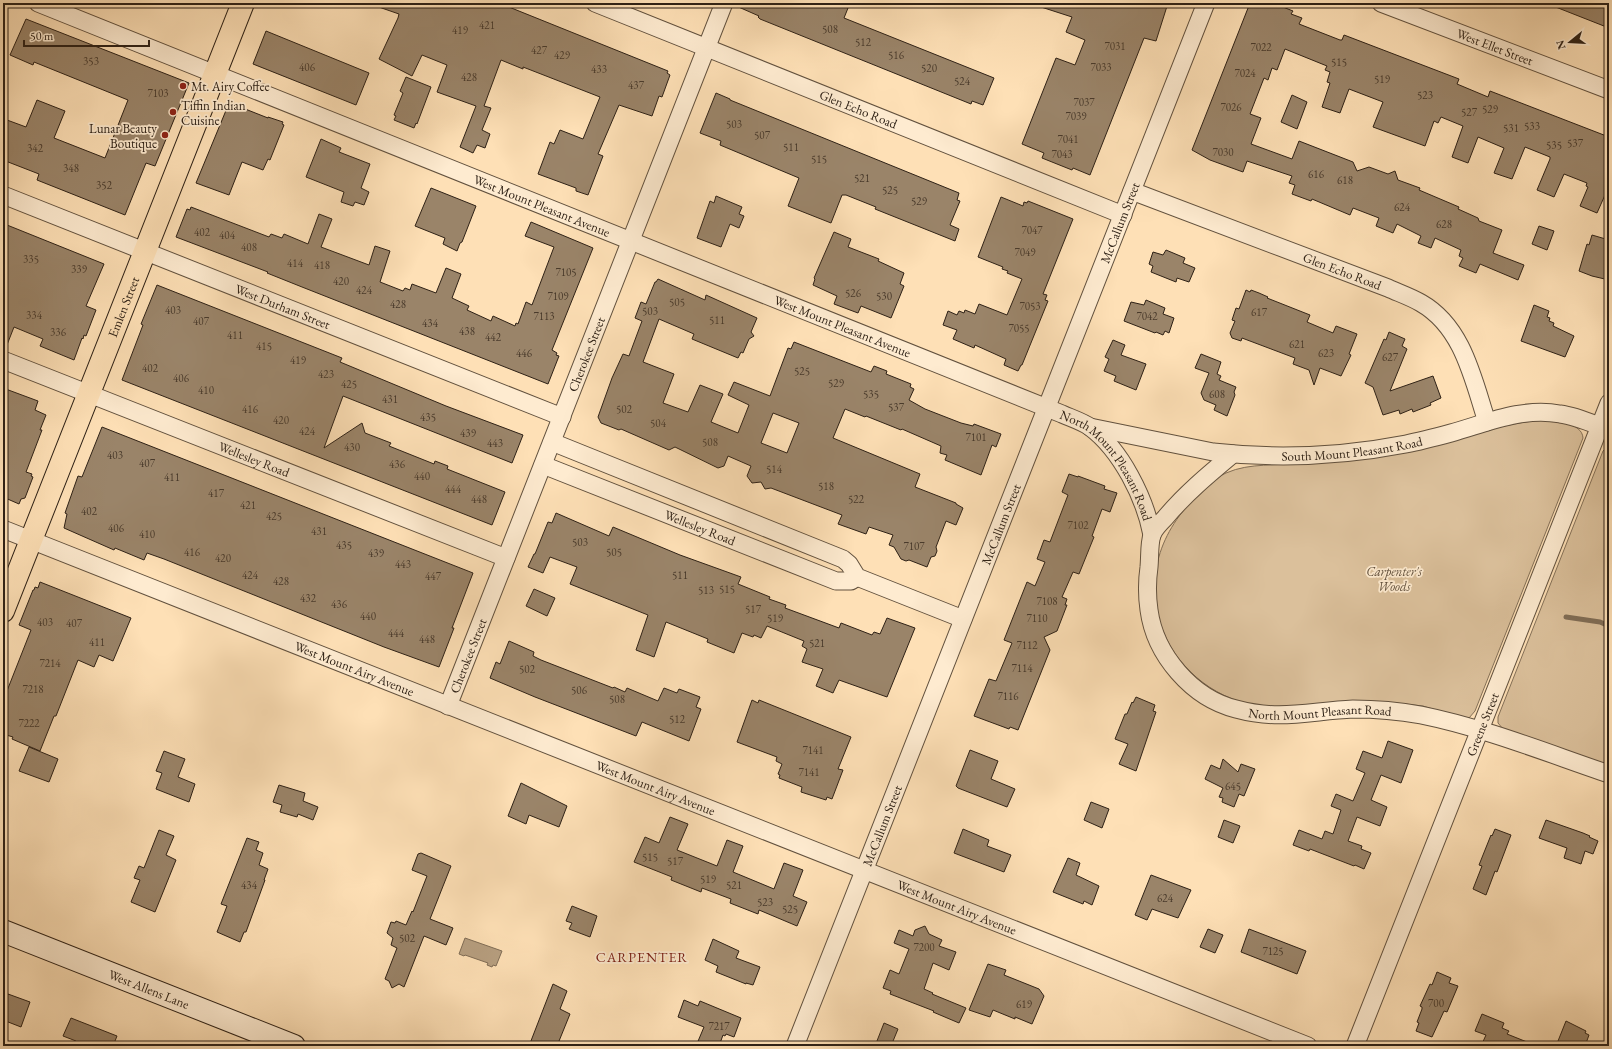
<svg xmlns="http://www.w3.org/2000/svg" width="1612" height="1049" font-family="'EB Garamond',serif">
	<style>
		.green { fill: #dbc09b; stroke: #847058 }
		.water { fill: #b79f80; stroke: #806d56 }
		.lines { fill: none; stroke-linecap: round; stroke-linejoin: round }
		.stream { stroke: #806d56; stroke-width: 5 }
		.building { fill: #9a8469; stroke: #2e2116; fill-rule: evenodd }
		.street-casing { stroke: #62513e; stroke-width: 19 }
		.secondary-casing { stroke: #2e2116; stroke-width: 24 }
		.primary-casing { stroke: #2e2116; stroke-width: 24 }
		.street { stroke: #feebd0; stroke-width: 17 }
		.secondary { stroke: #feebd0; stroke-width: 22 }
		.primary { stroke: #fee0b6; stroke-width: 22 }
		.poi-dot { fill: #8f2418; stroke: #feebd0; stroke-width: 1.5 }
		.labels { text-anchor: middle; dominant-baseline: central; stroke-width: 3.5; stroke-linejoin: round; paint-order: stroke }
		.number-label { font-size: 11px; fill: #493a2b }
		.street-label { font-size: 13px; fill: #2e2116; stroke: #feebd0 }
		.poi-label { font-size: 13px; fill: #2e2116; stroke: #feebd0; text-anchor: start }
		.park-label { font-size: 13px; font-style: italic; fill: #62513e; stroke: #feebd0 }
		.neighbourhood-label { font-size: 14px; letter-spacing: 1px; fill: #7a1f14; stroke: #feebd0 }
	</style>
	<rect width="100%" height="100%" fill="#fee0b6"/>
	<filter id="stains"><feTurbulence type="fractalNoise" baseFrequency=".005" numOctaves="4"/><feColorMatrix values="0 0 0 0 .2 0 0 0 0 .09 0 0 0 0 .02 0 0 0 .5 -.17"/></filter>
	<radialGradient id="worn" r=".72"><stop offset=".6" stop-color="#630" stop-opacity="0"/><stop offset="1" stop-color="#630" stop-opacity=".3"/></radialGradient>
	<path class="green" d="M1542 420C1555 422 1582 422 1583 438L1475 711 1469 718 1464 719 1423 706 1385 702 1263 707C1219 701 1180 673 1163 631 1143 580 1160 530 1199 494 1207 487 1215 478 1226 473 1251 462 1276 467 1302 462 1358 453 1414 443 1469 433 1494 429 1517 422 1542 420Z
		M1609 445V766L1503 729 1498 723V717L1603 451Z"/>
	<path class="water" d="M465 938 502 951 496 966 493 965 492 967 487 965 488 963 465 955 464 956 459 954Z"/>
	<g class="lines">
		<path class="stream" d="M1566 617 1600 622 1609 626"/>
	</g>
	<path class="building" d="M373 3H499L668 71 667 73 670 75 662 97 659 96 652 116 619 105 598 154 603 156 588 195 576 191V188L538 174 550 142 554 144 560 130 583 139 600 97 523 67V69L501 60 484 106 491 108 482 130 490 134 485 148 477 145 473 153 460 147 476 106 437 92 447 65 422 55 412 76 379 59 398 18 399 14 373 5Z
		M734 3H835L848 8 844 18 994 78 983 105 972 101 971 104 760 19 758 17 759 16 734 5Z
		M1038 3H1168L1156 41 1144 38 1090 175 1073 168 1072 170 1042 158 1044 153 1022 144 1056 58 1075 65 1085 40 1066 32 1072 17 1038 6Z
		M1250 3H1273L1293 11 1291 14 1302 18 1299 24 1340 40H1342L1344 35 1459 79 1457 84 1488 97 1490 91 1609 137V186L1597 213 1580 206 1588 187 1586 186 1587 183 1564 174 1554 197 1537 190 1550 159V157L1525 147 1512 179 1494 173 1504 148 1478 137 1468 163 1452 157 1463 126 1441 117 1438 123 1434 121 1425 146 1373 127 1383 102 1349 89 1340 113 1322 107 1330 83 1327 82 1330 72 1325 70 1327 66 1285 49 1277 70 1272 68 1268 80 1264 78 1250 114 1261 118 1251 144 1292 159 1299 141 1353 162 1357 171 1369 167 1388 174 1395 171 1398 180 1420 188 1419 190 1459 207 1458 209 1478 218 1479 221 1502 230 1493 253 1524 265 1518 280 1480 264 1476 273 1459 266 1463 258 1459 256 1461 250 1435 238 1431 248 1418 243 1421 236 1397 224 1393 233 1376 226 1379 218 1353 208 1350 215 1312 199 1311 201 1292 194 1295 185 1289 183 1292 176 1247 161 1243 172 1210 160 1192 150Z
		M1548 3H1609V28L1548 4Z
		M26 19 189 83 155 166 146 163 125 215 37 180 39 174 3 160V130L7 120 26 127 37 100 65 111 54 138 105 158 128 100 34 62 33 65 10 55Z
		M266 31 369 73 356 105 253 64Z
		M406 77 431 87 417 124 416 123 414 128 394 120 396 116 394 115 403 93 400 91Z
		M716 93 730 99V100L959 193 957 200 960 201 950 225 959 229 955 241 875 209 876 207 846 195H842L831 223 788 206 799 178 720 145 721 141 700 133Z
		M1292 95 1307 102 1297 129 1281 122Z
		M230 103 268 118V117L283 122 282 124 284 125 270 160 268 159 263 170 242 162 229 195 196 183 227 108 228 109Z
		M321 139 341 148 339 152 370 164 361 188 369 192 364 205 355 202 353 206 341 202 344 192 306 177Z
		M431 188 476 206 462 242 460 243 457 251 443 244 445 238 415 226Z
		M716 196 742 207 739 214 744 216 739 228 730 224 721 247 697 238 710 201 714 203Z
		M1001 197 1023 206 1024 202 1027 203 1028 201 1073 219 1043 294 1047 295 1045 300 1048 301 1022 365H1021L1018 371 1004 365 1006 359 975 345 974 348 953 339 957 330 943 325 948 311 957 315 959 311 964 313 965 310 975 314 979 304 1007 315 1022 279 1007 273 1008 271 1002 269 1003 267 978 257Z
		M191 207 269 237 271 234 282 238 284 234 308 244 319 214 332 219 321 247 369 265 375 246 390 251 380 282 403 291 405 288 410 290 412 284 436 293 446 268 461 274 452 298 469 306 467 310 491 321 493 316 515 326 516 323 518 324 526 302 532 305 554 247 525 236 531 222 593 248 552 350 557 353 556 355 559 356 548 384 302 287 267 273 268 272 176 237 187 209 190 210Z
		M7 225 104 264 86 306 96 310 86 336 84 335 83 339 82 338 74 360 40 346 43 339 14 327 5 350H3V236Z
		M1539 226 1554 231 1547 250 1532 244Z
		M834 232 851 239 848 247 879 259 878 261 904 273 900 284 904 286 891 318 861 306 858 313 834 304 837 296 813 285 815 279 814 278Z
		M1592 235 1609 240V280L1592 276 1579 271 1587 244 1589 245Z
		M1166 250 1185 258 1183 263 1195 268 1189 282 1177 278 1176 282 1151 272 1153 266 1149 264 1153 252 1163 255Z
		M658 279 705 300 706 295 757 318 751 332 754 336 749 339 743 353 741 352 738 358 692 339 694 334 659 319 643 362 674 374 663 403 688 412 700 385 723 394 711 422 738 433 749 405 728 395 734 382 770 396 788 348 791 349 794 342 871 372 874 366 887 371 886 374 911 384 910 387 914 389 909 400 925 409 961 423 973 426 974 424 1001 434 996 447 992 445 981 475 945 460 947 455 940 453 941 446 902 429 901 430 866 416 865 417 845 409 833 438 920 474 915 487 956 503V504L963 508 956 525 946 521 936 547 937 551 935 556 931 557 927 567 909 560 906 561 901 559 894 547 889 545 893 535 869 527 866 534 838 524 842 515 771 488 765 489 761 482 752 483 747 476 751 466 728 456 724 466 718 468 675 447 669 450 621 429 619 430 601 423 598 417 612 378 623 354 629 356 642 321 635 318 641 302 646 304 655 282H656ZM773 413 799 423 787 453 761 443Z
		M157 285 342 358 340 362 446 406 523 435 512 463 343 396 324 448 362 423 365 433 391 443 389 446 434 464 435 461 448 466 447 469 505 492 492 525 122 380 143 325 141 324Z
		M1246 290 1250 292 1251 290 1259 293 1268 297 1267 298 1310 315 1307 322 1333 333 1336 326 1357 334 1349 354 1351 355 1341 376 1320 368 1314 385 1309 370 1293 364 1295 358 1242 338 1241 341 1232 338 1230 333 1235 321 1232 320 1236 308 1239 309Z
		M1146 300 1165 308 1163 314 1174 318 1169 333 1165 331 1163 335 1156 332 1155 333 1124 321 1131 302 1144 305Z
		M1534 305 1549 311 1547 317 1550 318 1549 321 1554 323 1553 326 1574 336 1565 357 1521 341Z
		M1389 332 1405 339 1402 346 1407 349 1390 391 1433 376 1441 398 1430 403 1431 405 1413 412 1412 409 1400 414 1399 410 1383 415 1373 387 1365 383 1384 339 1386 340Z
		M1113 340 1125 345 1121 355 1146 364 1136 390 1114 381 1116 376 1104 371 1109 359 1105 357Z
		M1201 354 1221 362 1217 374 1221 376 1219 380 1236 387 1234 392 1235 395 1227 416 1214 410 1216 405 1204 400 1201 393 1209 373 1195 368Z
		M3 388 38 401 35 410 46 415 40 430H42L26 472 32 474 31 476 33 477 25 498 21 499 19 504 3 497Z
		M102 427 473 573 452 628H454L439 667 384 647 164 559 147 553 144 560 115 548 114 550 64 528 67 514 65 513 78 476 82 477Z
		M1069 474 1078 477V476L1105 486 1104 489 1117 493 1110 512 1102 509 1092 536 1094 537 1079 574 1073 572 1062 597 1067 599 1065 605H1067L1057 631 1044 637 1050 650 1018 730 1010 727 1009 729 974 716 989 679 996 681 1012 643 1004 640 1027 582 1035 586 1045 562 1037 559 1044 540 1050 542 1068 495 1062 492Z
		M556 513 609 536 613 527 680 555 741 577 738 584 770 597 769 599 786 605 785 608 839 628 841 623 872 635 874 632 880 634 887 618 915 628 887 697 839 680 833 693 816 686 823 669 802 662 807 649 802 646 804 641 767 626 761 638 754 635 753 637 742 633 734 653 707 642 708 639 666 622 654 657 636 650 648 615 570 584 577 567 550 557 543 573 528 567 534 554H535L548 522 552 523Z
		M40 582 131 618 113 661 99 655 94 667 78 660 56 716H54L40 751 12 739 13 737 3 734V701L31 630 19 625 33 590H34L35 587 38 588Z
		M534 589 555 598 547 616 526 606Z
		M509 641 534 652 533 656 541 660 613 688 614 687 625 692 627 688 658 701 664 688 677 693 679 689 700 697 696 707 701 709 689 741 642 722 636 736 535 697 490 678 496 662 500 664Z
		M1136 697 1155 705 1153 711 1156 712 1136 771 1119 764 1128 744 1115 739 1125 714H1127L1132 702 1133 703Z
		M752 700 758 703 759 700 851 737 838 769 843 770 832 799 827 797 826 800 801 792 802 787 779 778 780 775 778 774 782 764 776 761 777 757 737 742Z
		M1388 741 1413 750 1401 783 1381 775 1371 800 1387 807 1380 826 1357 817 1348 841 1362 846 1361 849 1371 853 1364 869 1355 865 1354 866 1310 849 1309 851 1293 845 1299 830 1322 839 1325 831 1333 834 1341 810 1331 806 1336 794 1353 801 1365 773 1356 769 1363 751 1382 758Z
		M29 747 58 759 49 782 19 771Z
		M970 750 998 761 991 779 1015 789 1007 807 958 788 956 786Z
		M164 751 185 759 178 777 195 784 189 802 156 789 162 773 156 771Z
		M1223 759 1238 772 1241 764 1255 769 1244 796 1239 794 1234 807 1222 802 1223 798 1219 797 1223 788 1205 779 1211 765 1220 769Z
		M521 783 567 806 559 827 529 815 526 824 508 816Z
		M279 785 305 793 303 801 318 807 313 820 298 814 297 817 280 812 282 805 273 802Z
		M1091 802 1109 809 1102 828 1084 820Z
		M670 817 688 824 677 850 717 866 727 840 743 846 733 872 774 889 784 863 803 870 793 896 807 902 797 926 759 910 758 914 730 903 731 899 702 888 701 892 671 880 672 877 634 862 645 837 659 843Z
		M1224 820 1240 826 1233 843 1218 837Z
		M1546 820 1583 833 1590 836 1589 837 1598 841 1593 854 1585 851 1581 864 1564 858 1567 848 1539 838Z
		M963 829 989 840 987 846 1011 855 1004 872 954 853Z
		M1495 829 1511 835 1497 872 1495 871 1486 895 1473 889 1482 866 1479 865 1491 835 1492 836Z
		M159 830 174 836 166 855 176 860 155 912 131 902 140 880 134 878 139 866 144 868Z
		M247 838 259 842 256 850 263 853 259 865 268 869 264 880H265L246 932H244L240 942 217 932 227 906 221 904Z
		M421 853 451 866 430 919 453 928 446 945 424 936 404 987 399 984 392 988 389 981 385 979 397 948 391 945 393 938 387 933 391 922 395 923 396 921 406 925 412 911 413 912 427 876 412 870 418 854Z
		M1068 858 1080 863 1076 875 1099 886 1092 905 1084 901 1083 904 1053 892Z
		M1151 875 1191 890 1178 918 1152 909 1147 920 1135 915Z
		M572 906 597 916 590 937 569 929 572 923 566 921Z
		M925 926 929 934 942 940 939 946 956 952 949 970 933 963 924 989 933 993 932 994 966 1008 959 1023 933 1012 934 1011 890 994 891 991 883 988 890 970 899 974 909 949 894 943 899 930 913 936 915 930Z
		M1208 929 1223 935 1215 953 1200 947Z
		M1249 929 1306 951 1297 974 1241 952Z
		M713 939 739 951 736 958 760 967 753 985 746 983V984L716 972 718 966 705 960Z
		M988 964 1006 970 1004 975 1039 989 1044 996 1032 1024 1015 1017V1019L993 1010 990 1017 969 1010Z
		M1437 972 1451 978 1449 983 1458 986 1447 1012 1444 1011 1432 1037 1416 1031 1419 1023 1417 1022 1422 1009V1007L1420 1006 1430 984 1432 985Z
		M553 984 567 991 560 1009 570 1014 557 1046H529Z
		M3 993 8 995V994L30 1002 21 1027 3 1020Z
		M684 1000 698 1006 700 1001 741 1018 734 1037 726 1034 725 1036 723 1035 719 1046H696L704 1027 678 1017Z
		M1482 1014 1504 1023 1502 1028 1509 1031 1507 1034 1537 1046H1481L1486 1035 1475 1031Z
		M71 1018 117 1036 113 1046H74L76 1041 63 1036Z
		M1566 1021 1586 1031 1585 1033 1589 1035 1585 1046H1556Z
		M884 1023 898 1029 891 1046H875Z"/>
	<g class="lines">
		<g class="street-casing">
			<g id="street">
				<path id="s1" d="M38 3 1062 414C1071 418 1083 422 1090 427 1121 450 1145 498 1152 535"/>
				<path id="s2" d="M595 3 1123 215"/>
				<path id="s3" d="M1381 3 1609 90"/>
				<path id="s4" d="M1132 191 1388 288C1399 293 1411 297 1421 303 1463 327 1473 379 1487 422"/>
				<path id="s5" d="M3 195 562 417"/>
				<path id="s6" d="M3 360 506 558"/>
				<path id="s7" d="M1090 427 1213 452C1276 459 1344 456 1406 444 1421 441 1436 437 1451 433 1487 423 1522 407 1560 414 1577 416 1593 424 1609 430"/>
				<path d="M552 442 843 559 849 564 857 577 963 619"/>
				<path id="s8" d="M1233 454C1209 474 1185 494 1165 518 1161 522 1154 529 1152 535 1149 544 1150 557 1149 567 1147 581 1147 596 1149 610 1155 655 1192 698 1236 709 1280 721 1310 711 1353 709 1376 709 1399 711 1421 715 1485 728 1547 753 1609 774"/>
				<path id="s9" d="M543 465 836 581H851L857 577"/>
				<path id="s10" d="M3 529 1308 1046"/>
				<path id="s11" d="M448 706 724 3"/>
				<path id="s12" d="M795 1046 1206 3"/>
				<path id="s13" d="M1355 1046 1609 403"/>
			</g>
		</g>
		<g class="secondary-casing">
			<g id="secondary">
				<path id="s14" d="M3 931 294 1046"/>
			</g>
		</g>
		<g class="primary-casing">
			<g id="primary">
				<path id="s15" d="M3 611 243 3"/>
			</g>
		</g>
		<use href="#street" class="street"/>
		<use href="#secondary" class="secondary"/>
		<use href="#primary" class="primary"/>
	</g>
	<g class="poi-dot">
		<circle cx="183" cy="86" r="4"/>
		<circle cx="173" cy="112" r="4"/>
		<circle cx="165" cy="135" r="4"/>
	</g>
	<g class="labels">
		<g class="number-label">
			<text x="487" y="25">421</text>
			<text x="830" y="29">508</text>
			<text x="460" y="30">419</text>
			<text x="863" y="42">512</text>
			<text x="1115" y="46">7031</text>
			<text x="1261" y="47">7022</text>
			<text x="539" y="50">427</text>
			<text x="562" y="55">429</text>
			<text x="896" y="55">516</text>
			<text x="91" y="61">353</text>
			<text x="1339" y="62">515</text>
			<text x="307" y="67">406</text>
			<text x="1101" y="67">7033</text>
			<text x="929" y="68">520</text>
			<text x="599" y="69">433</text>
			<text x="1245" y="73">7024</text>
			<text x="469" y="77">428</text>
			<text x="1382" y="79">519</text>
			<text x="962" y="81">524</text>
			<text x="636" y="85">437</text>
			<text x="158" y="93">7103</text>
			<text x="1425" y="95">523</text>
			<text x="1084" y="102">7037</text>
			<text x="1231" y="107">7026</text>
			<text x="1490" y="109">529</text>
			<text x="1469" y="112">527</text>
			<text x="1076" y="116">7039</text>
			<text x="734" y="124">503</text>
			<text x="1532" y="126">533</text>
			<text x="1511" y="128">531</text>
			<text x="762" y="135">507</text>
			<text x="1068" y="139">7041</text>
			<text x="1575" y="143">537</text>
			<text x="1554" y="145">535</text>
			<text x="791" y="147">511</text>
			<text x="35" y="148">342</text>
			<text x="1223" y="152">7030</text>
			<text x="1062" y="154">7043</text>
			<text x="819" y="159">515</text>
			<text x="71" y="168">348</text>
			<text x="1316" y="174">616</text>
			<text x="862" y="178">521</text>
			<text x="1345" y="180">618</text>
			<text x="104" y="185">352</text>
			<text x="890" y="190">525</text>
			<text x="919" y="201">529</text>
			<text x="1402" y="207">624</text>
			<text x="1444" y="224">628</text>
			<text x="1032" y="230">7047</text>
			<text x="202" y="232">402</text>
			<text x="227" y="235">404</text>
			<text x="249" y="247">408</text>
			<text x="1025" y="252">7049</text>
			<text x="31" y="259">335</text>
			<text x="295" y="263">414</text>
			<text x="322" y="265">418</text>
			<text x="79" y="269">339</text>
			<text x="566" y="272">7105</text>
			<text x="341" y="281">420</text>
			<text x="364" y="290">424</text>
			<text x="853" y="293">526</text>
			<text x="558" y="296">7109</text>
			<text x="884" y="296">530</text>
			<text x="677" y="302">505</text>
			<text x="398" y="304">428</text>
			<text x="1030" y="306">7053</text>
			<text x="173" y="310">403</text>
			<text x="650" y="311">503</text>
			<text x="1259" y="312">617</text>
			<text x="34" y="315">334</text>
			<text x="544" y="316">7113</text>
			<text x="1147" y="316">7042</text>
			<text x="717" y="320">511</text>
			<text x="201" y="321">407</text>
			<text x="430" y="323">434</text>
			<text x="1019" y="328">7055</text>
			<text x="467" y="331">438</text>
			<text x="58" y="332">336</text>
			<text x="235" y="335">411</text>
			<text x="493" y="337">442</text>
			<text x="1297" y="344">621</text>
			<text x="264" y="346">415</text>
			<text x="524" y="353">446</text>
			<text x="1326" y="353">623</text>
			<text x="1390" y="357">627</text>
			<text x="298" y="360">419</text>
			<text x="150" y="368">402</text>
			<text x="802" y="371">525</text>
			<text x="326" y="374">423</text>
			<text x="181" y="378">406</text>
			<text x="836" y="383">529</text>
			<text x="349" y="384">425</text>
			<text x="206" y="390">410</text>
			<text x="871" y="394">535</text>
			<text x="1217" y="394">608</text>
			<text x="390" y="399">431</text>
			<text x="896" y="407">537</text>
			<text x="250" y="409">416</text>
			<text x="624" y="409">502</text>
			<text x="428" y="417">435</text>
			<text x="281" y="420">420</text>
			<text x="658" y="423">504</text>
			<text x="307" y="431">424</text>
			<text x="468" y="433">439</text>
			<text x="976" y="437">7101</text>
			<text x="710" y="442">508</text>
			<text x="495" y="443">443</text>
			<text x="352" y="447">430</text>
			<text x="115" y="455">403</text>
			<text x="147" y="463">407</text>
			<text x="397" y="464">436</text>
			<text x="774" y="469">514</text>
			<text x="422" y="476">440</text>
			<text x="172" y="477">411</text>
			<text x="826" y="486">518</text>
			<text x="453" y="489">444</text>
			<text x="216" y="493">417</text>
			<text x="479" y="499">448</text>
			<text x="856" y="499">522</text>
			<text x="248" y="505">421</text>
			<text x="89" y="511">402</text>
			<text x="274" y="516">425</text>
			<text x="1078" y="525">7102</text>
			<text x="116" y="528">406</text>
			<text x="319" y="531">431</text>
			<text x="147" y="534">410</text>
			<text x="580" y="542">503</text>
			<text x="344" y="545">435</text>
			<text x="914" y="546">7107</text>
			<text x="192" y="552">416</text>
			<text x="614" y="552">505</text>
			<text x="376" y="553">439</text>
			<text x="223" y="558">420</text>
			<text x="403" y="564">443</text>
			<text x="250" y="575">424</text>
			<text x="680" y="575">511</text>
			<text x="433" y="576">447</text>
			<text x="281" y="581">428</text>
			<text x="727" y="589">515</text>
			<text x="706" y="590">513</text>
			<text x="308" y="598">432</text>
			<text x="1047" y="601">7108</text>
			<text x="339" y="604">436</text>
			<text x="753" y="609">517</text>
			<text x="368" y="616">440</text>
			<text x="775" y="618">519</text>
			<text x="1037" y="618">7110</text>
			<text x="45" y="622">403</text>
			<text x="74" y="623">407</text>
			<text x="396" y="633">444</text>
			<text x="427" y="639">448</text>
			<text x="97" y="642">411</text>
			<text x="817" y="643">521</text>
			<text x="1027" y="645">7112</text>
			<text x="50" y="663">7214</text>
			<text x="1022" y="668">7114</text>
			<text x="527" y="669">502</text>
			<text x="33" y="689">7218</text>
			<text x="579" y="690">506</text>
			<text x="1008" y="696">7116</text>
			<text x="617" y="699">508</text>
			<text x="677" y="719">512</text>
			<text x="29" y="723">7222</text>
			<text x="813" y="750">7141</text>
			<text x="809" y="772">7141</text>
			<text x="1233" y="786">645</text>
			<text x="650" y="857">515</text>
			<text x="675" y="861">517</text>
			<text x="708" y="879">519</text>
			<text x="249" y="885">434</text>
			<text x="734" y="885">521</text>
			<text x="1165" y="898">624</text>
			<text x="765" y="902">523</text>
			<text x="790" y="909">525</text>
			<text x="407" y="938">502</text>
			<text x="924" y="947">7200</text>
			<text x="1273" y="951">7125</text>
			<text x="1436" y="1003">700</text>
			<text x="1024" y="1004">619</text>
			<text x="719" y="1026">7217</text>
		</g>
		<g class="street-label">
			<text stroke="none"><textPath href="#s3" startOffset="122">West Ellet Street</textPath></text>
			<text stroke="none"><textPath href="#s2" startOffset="284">Glen Echo Road</textPath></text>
			<text stroke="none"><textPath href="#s1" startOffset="543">West Mount Pleasant Avenue</textPath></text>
			<text stroke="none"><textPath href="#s12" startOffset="885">McCallum Street</textPath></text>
			<text stroke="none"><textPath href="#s4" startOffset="225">Glen Echo Road</textPath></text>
			<text stroke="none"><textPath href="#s5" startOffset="301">West Durham Street</textPath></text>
			<text stroke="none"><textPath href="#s15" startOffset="327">Emlen Street</textPath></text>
			<text stroke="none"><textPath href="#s1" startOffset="867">West Mount Pleasant Avenue</textPath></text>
			<text stroke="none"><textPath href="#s11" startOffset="378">Cherokee Street</textPath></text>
			<text stroke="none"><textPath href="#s7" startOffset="265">South Mount Pleasant Road</textPath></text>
			<text stroke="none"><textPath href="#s6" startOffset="270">Wellesley Road</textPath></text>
			<text stroke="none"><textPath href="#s1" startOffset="1174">North Mount Pleasant Road</textPath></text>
			<text stroke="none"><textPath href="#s12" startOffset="561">McCallum Street</textPath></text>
			<text stroke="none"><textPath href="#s9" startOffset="169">Wellesley Road</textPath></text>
			<text stroke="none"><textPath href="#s11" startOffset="54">Cherokee Street</textPath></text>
			<text stroke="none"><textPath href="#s10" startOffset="378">West Mount Airy Avenue</textPath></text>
			<text stroke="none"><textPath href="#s8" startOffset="414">North Mount Pleasant Road</textPath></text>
			<text stroke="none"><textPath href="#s13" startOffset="346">Greene Street</textPath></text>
			<text stroke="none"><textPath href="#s10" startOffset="702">West Mount Airy Avenue</textPath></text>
			<text stroke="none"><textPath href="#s12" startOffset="237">McCallum Street</textPath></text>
			<text stroke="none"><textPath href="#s10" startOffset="1026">West Mount Airy Avenue</textPath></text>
			<text stroke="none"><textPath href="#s14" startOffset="157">West Allens Lane</textPath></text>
		</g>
		<g class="poi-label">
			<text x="191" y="86">Mt. Airy Coffee</text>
			<text x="181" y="105">Tiffin Indian<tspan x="181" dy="15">Cuisine</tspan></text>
			<text x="157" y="128" text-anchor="end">Lunar Beauty<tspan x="157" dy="15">Boutique</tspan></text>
		</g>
		<g class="park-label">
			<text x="1394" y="571">Carpenter's<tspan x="1394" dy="15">Woods</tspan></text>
		</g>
		<g class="neighbourhood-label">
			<text x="642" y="957">CARPENTER</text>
		</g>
	</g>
	<rect width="1612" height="1049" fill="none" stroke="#fee0b6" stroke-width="16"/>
	<rect x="4" y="4" width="1604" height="1041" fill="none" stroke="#2e2116" stroke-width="2"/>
	<rect x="8" y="8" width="1596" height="1033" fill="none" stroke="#2e2116"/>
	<g transform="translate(1570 42) rotate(252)" stroke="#feebd0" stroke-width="3" paint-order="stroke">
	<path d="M0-3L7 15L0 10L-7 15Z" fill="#2e2116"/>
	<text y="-6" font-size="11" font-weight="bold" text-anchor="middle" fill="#2e2116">N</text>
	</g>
	<path d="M24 40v6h125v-6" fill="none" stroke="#2e2116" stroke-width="2"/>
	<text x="30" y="40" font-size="12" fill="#2e2116" stroke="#feebd0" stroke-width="3" paint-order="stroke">50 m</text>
	<rect width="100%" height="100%" filter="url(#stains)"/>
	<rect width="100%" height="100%" fill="url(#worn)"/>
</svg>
